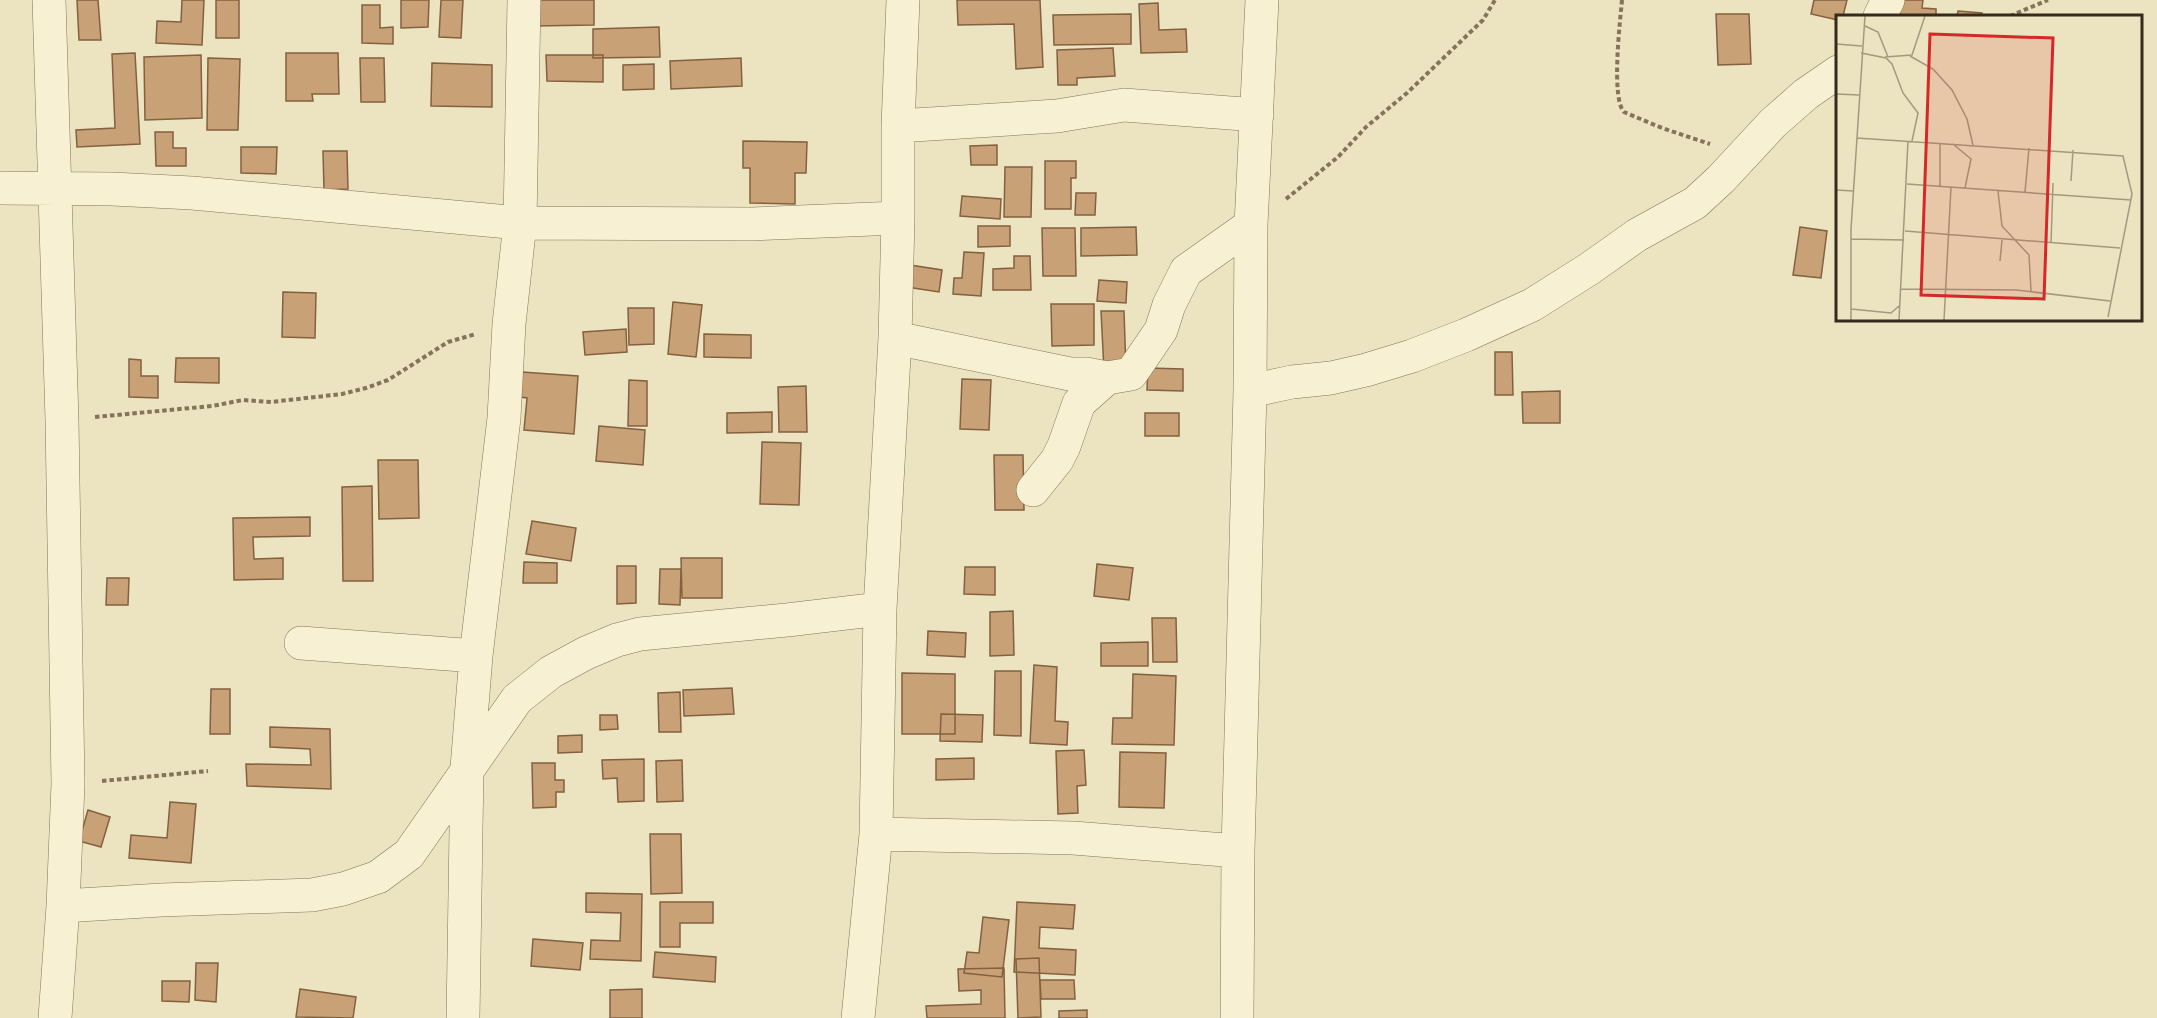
<svg xmlns="http://www.w3.org/2000/svg" width="2157" height="1018" font-family="Literata,serif">
	<style>
		.building { fill: #c9a177; stroke: #83613f; stroke-width: 1.5 }
		.lines { fill: none; stroke-linecap: round; stroke-linejoin: round }
		.minor-casing { stroke: #847459; stroke-width: 34 }
		.path { stroke: #847459; stroke-width: 4; stroke-dasharray: 4.5 3; stroke-linecap: butt }
		.minor { stroke: #f7f0d3; stroke-width: 33 }
		.inset-road { fill: none; stroke: #a3997f; stroke-width: 1.5 }
		.view { fill: #d62828; fill-opacity: 0.15; stroke: #d62828; stroke-width: 3 }
		.inset-edge { fill: none; stroke: #352b1d; stroke-width: 3 }
	</style>
	<rect width="100%" height="100%" fill="#ece3c0"/>
	<path class="building" d="M77 0H98L101 40H79Z
		M182 0H204L202 45 156 43 157 21 181 22Z
		M216 0H239V38H216Z
		M401 0H429L428 27 401 28Z
		M441 0H463L461 38 439 37Z
		M534 0H594V25L534 26Z
		M957 0H1040L1043 67 1016 69 1014 24 958 25Z
		M1814 0H1847L1843 16H1838V20L1811 14Z
		M1901 0H1923L1922 8 1936 9V16H1900Z
		M1158 3 1159 30 1186 29 1187 52 1141 53 1139 4Z
		M362 5H380V28L393 27V44L362 43Z
		M1958 11 1982 13V16H1957Z
		M1131 14V44L1054 45 1053 15Z
		M1716 14H1749L1751 64 1718 65Z
		M659 27 660 57 593 58V29Z
		M1113 48 1115 76 1077 78V85H1058L1057 50Z
		M135 53 140 144 77 147 76 130 115 128 112 54Z
		M286 53H338L339 94H312L313 101H286Z
		M201 55 202 118 145 120 144 57Z
		M546 55H603V82L547 81Z
		M208 58 240 59 238 130H207Z
		M360 58H384L385 102H361Z
		M741 58 742 86 671 89 670 61Z
		M432 63 492 65V107L431 106Z
		M654 64V89L623 90V65Z
		M155 132H173V148H186V166H156Z
		M743 141 807 142 806 173H795V204L750 203V168H743Z
		M997 145V165H971L970 146Z
		M241 147H277L276 174 241 173Z
		M323 151H347L348 189 324 190Z
		M1045 161H1076V178H1071V209H1045Z
		M1005 167H1032L1031 217H1004Z
		M1076 193H1096L1095 215H1075Z
		M962 196 1001 199 1000 219 960 216Z
		M978 226H1010V246L978 247Z
		M1136 227 1137 255 1081 256V228Z
		M1800 227 1827 231 1821 278 1793 275Z
		M1042 228H1075L1076 276H1043Z
		M964 252 984 253 981 296 953 294 954 278H962Z
		M1014 256H1030L1031 290H993V269L1014 268Z
		M910 265 942 270 939 292 907 287Z
		M1099 280 1127 282 1126 303 1097 301Z
		M283 292 316 293 315 338 282 337Z
		M673 302 702 305 696 357 668 354Z
		M1051 304H1094V345L1052 346Z
		M628 308H654V344L629 345Z
		M1101 311H1124L1126 371H1104Z
		M626 329 627 352 585 355 583 332Z
		M704 334 751 335V358L704 357Z
		M1495 352H1512L1513 395H1495Z
		M176 358H219V383L175 382Z
		M129 359 141 360V376H158V398L129 397Z
		M1148 368 1183 369V391L1147 390Z
		M522 372 578 376 574 434 524 430 527 398 520 397Z
		M962 379 991 380 989 430 960 429Z
		M629 380 647 381V426H628Z
		M806 386 807 432H779L778 387Z
		M1560 391V423H1523L1522 392Z
		M772 412V432L727 433V413Z
		M1145 413H1179V436H1145Z
		M599 426 645 430 643 465 596 461Z
		M762 442 801 443 799 505 760 504Z
		M994 455H1023L1024 510H995Z
		M378 460H418L419 518 379 519Z
		M372 486 373 581H343L342 487Z
		M310 517V536L253 537 254 559 283 558V579L234 580 233 518Z
		M532 521 576 528 571 561 526 554Z
		M681 558H722V598H682Z
		M524 562 557 563V583H523Z
		M1097 564 1133 568 1129 600 1094 596Z
		M617 566H636V603L617 604Z
		M965 567H995V595L964 594Z
		M660 569H681L680 605 659 604Z
		M107 578H129L128 605H106Z
		M1013 611 1014 655 990 656V612Z
		M1152 618H1176L1177 662H1153Z
		M928 631 966 633 965 657 927 655Z
		M1148 642V666H1101V643Z
		M1034 665 1057 667 1055 721 1068 722 1067 745 1030 743Z
		M995 671H1021V736L994 735Z
		M902 673 955 674V734H902Z
		M1133 674 1176 676 1174 745 1112 744 1113 718H1132Z
		M732 688 734 714 684 716 683 690Z
		M211 689H230V734H210Z
		M680 692 681 732H659L658 693Z
		M941 714 983 715 982 742 940 741Z
		M600 715H617L618 729 600 730Z
		M270 727 330 729 331 789 247 786 246 764 311 765 310 749 270 747Z
		M582 735V752L558 753V736Z
		M1084 750 1086 785 1077 786 1078 813 1058 814 1056 751Z
		M1120 752 1166 753 1164 808 1119 807Z
		M974 758V779L936 780V759Z
		M644 759V801L618 802 617 778 603 779 602 760Z
		M682 760 683 801 657 802 656 761Z
		M532 763H555V780H564V792H556V807L533 808Z
		M170 802 196 804 191 863 129 858 131 835 167 838Z
		M88 810 110 817 101 847 79 841Z
		M650 834H681L682 893 651 894Z
		M586 893 642 894 641 961 590 959 591 940 620 941 621 913 586 912Z
		M660 902H713V923H680V947H660Z
		M1017 902 1075 905 1073 929 1040 927 1039 948 1076 950 1075 975 1014 972Z
		M983 917 1009 920 1002 977 964 973 967 952 979 953Z
		M533 939 583 943 580 970 531 966Z
		M655 952 716 957 715 982 653 977Z
		M1039 958 1041 1017 1018 1018 1016 959Z
		M196 963H218L216 1002 195 1000Z
		M1004 968 1005 1018H927L926 1006 981 1004V990L959 991 958 969Z
		M1040 980H1074L1075 999H1041Z
		M162 981H190L189 1002 162 1001Z
		M300 989 356 997 353 1018 296 1017Z
		M642 989V1018H610V990Z
		M1087 1010V1018H1059V1011Z"/>
	<g class="lines">
		<g class="minor-casing">
			<path id="minor" d="M49 0 62 420 68 784 63 906 55 1018
				M1880 16 1888 0
				M898 126 1057 116 1124 105 1257 115
				M0 188 112 189 192 193 520 223 752 224 898 218
				M895 338 1070 374H1086L1107 378 1131 374 1161 330 1169 305 1186 271 1251 225
				M1250 391 1292 382 1331 378 1366 370 1412 356 1466 335 1532 305 1589 269 1637 235 1695 203 1721 179 1773 123 1806 94 1838 72
				M1033 490 1057 460 1064 446 1079 403 1107 378
				M301 643 476 656
				M876 834 1073 838 1238 851
				M63 906 161 900 312 895 343 889 378 877 409 854 517 699 551 672 586 653 617 640 640 634 787 620 880 609
				M463 1018 467 768 476 656 504 418 509 324 520 223 524 0
				M858 1018 876 834 880 609 895 338 898 218V126L903 0
				M1237 1018 1238 851 1250 391 1251 225 1262 0"/>
		</g>
		<path class="path" d="M1622 0C1620 22 1611 98 1624 112L1662 128 1710 144
			M2010 16 2048 0
			M1286 199 1338 157 1366 127 1407 93 1483 20 1495 0
			M95 417 212 406 243 400 271 402 342 394 366 388 388 380 448 342 476 334
			M102 781 208 771"/>
		<use href="#minor" class="minor"/>
	</g>
	<g transform="translate(1836 15)">
		<rect width="306" height="306" fill="#ece3c0"/>
		<path class="inset-road" d="M29 11 42 17 52 42M0 29 26 31M25 38 50 43 56 49 67 78 82 98 76 126M74 41 97 54 116 75 131 104 137 130M49 42 76 40 89 1M0 79 23 80M21 123 287 141 296 179 272 302M117 129 135 144 129 173M235 166 237 135M71 169 295 185M104 172V128M0 175 18 176M162 176 166 211 193 240 195 276M189 177 193 133M69 216 284 233M15 224 68 225M215 228 217 168M164 246 166 225M65 274 180 275 274 286M15 294 55 298 63 291M15 305V214L29 1M63 305 72 126M108 305 115 172"/>
		<path class="view" d="M94 19 217 23 208 284 85 280Z"/>
		<rect width="306" height="306" class="inset-edge"/>
	</g>
</svg>
